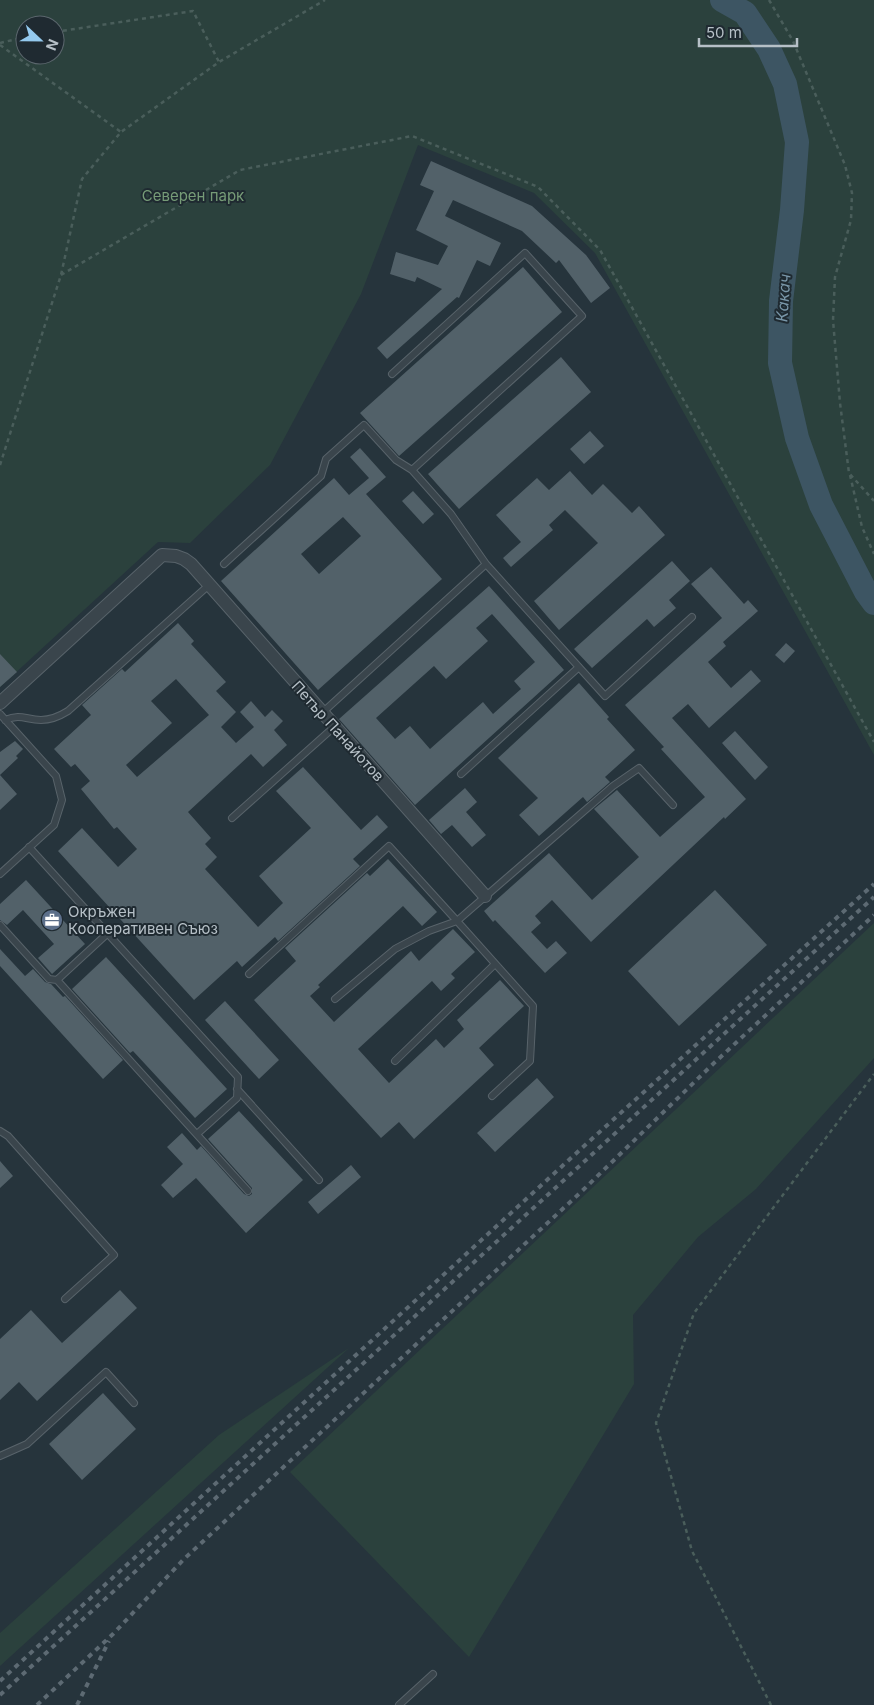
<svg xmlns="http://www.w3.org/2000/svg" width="874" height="1705" font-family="Inter,sans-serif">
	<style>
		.green { fill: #2b413d; fill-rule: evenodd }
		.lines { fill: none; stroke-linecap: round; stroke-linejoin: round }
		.river { stroke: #3d5563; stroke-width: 24 }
		.building { fill: #526169; fill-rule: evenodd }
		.service-casing { stroke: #58636a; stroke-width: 8 }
		.minor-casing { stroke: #58636a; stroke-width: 14 }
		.path { stroke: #4a5e5b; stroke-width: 2.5; stroke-dasharray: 4 4; stroke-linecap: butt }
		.service { stroke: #3a454c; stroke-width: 6 }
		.minor { stroke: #3a454c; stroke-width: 12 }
		.rail { stroke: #5d6a73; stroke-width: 4; stroke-dasharray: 5 5; stroke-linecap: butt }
		.labels { text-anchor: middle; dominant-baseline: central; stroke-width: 4; stroke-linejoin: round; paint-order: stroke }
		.park-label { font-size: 15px; fill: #769b77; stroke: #1f2a31 }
		.street-label { font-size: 15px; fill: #b6c0c7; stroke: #1f2a31 }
		.poi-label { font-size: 15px; fill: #b6c0c7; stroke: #1f2a31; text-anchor: start }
		.water-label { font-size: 16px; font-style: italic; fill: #7996a8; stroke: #1f2a31 }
	</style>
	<rect width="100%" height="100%" fill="#26343c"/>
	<path class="green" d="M0 0H874V755L595 253 534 193 418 145 361 294 270 465 190 543 158 542 0 687ZM25 25H55V55H25Z
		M874 923V1058L756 1189 698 1237 633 1315 634 1384 469 1657 290 1472Z
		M349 1348 0 1666V1633L219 1435Z"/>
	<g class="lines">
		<path class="river" d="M722 0 745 13 769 49 785 84 797 142 792 210 781 301 780 363 797 438 821 505 866 592 874 603"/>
	</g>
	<path class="building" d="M431 161 532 206 586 255 610 288 591 303 559 260 556 263 522 231 453 200 445 216 501 243 490 266 477 260 459 298 457 297 387 359 377 348 442 289 417 277 415 282 390 274 396 252 438 265 448 246 416 230 434 191 420 185Z
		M523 267 562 312 399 456 360 413Z
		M561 357 591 392 459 509 428 474Z
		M590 431 604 446 584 464 570 449Z
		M360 448 386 477 366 494 442 579 318 690 221 581 334 478 349 495 369 478 350 457ZM343 517 361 536 319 574 301 554Z
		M570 471 592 495 603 484 632 513 639 506 665 535 559 630 534 601 598 543 565 510 549 525 553 530 511 567 503 558 521 542 496 515 537 478 549 490Z
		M413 491 434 514 423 524 402 501Z
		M672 561 690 581 669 600 676 608 654 627 647 619 592 668 574 649Z
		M711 567 744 604 748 600 758 611 723 642 726 646 708 662 731 688 751 670 761 681 709 728 688 704 672 718 746 799 725 819 724 817 591 942 552 900 535 916 541 923 531 932 547 949 556 941 567 953 545 973 495 920 493 922 484 911 549 853 592 900 639 857 594 809 617 790 660 837 705 797 661 749 664 747 625 705 722 618 691 584Z
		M489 586 564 670 415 805 339 719ZM492 614 535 662 514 681 521 689 493 714 483 702 430 749 410 726 395 739 376 718 434 666 446 679 488 641 476 628Z
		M178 623 194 641 191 644 226 682 216 691 236 712 221 727 236 743 254 727 240 712 251 701 265 717 272 710 283 721 274 730 287 745 263 767 251 754 188 812 211 838 205 844 217 857 205 869 258 927 283 903 259 876 311 828 276 791 303 767 361 830 377 815 388 827 353 859 360 866 278 941 275 937 242 967 237 961 194 1000 58 851 82 828 118 867 137 849 117 827 114 829 81 789 90 781 75 764 71 767 54 749 91 715 82 705 122 669 125 672ZM176 679 209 715 137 777 126 765 172 723 151 701Z
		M786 643 795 651 784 663 775 655Z
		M0 654 17 672 0 687Z
		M579 683 609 717 607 719 635 750 605 777 610 782 587 802 583 797 539 836 519 815 538 798 498 758Z
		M735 731 768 767 755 780 722 743Z
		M15 741 23 749 16 756 18 758 0 775 17 794 0 810V752Z
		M465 788 477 802 466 812 486 835 472 847 452 825 441 834 429 820Z
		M388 859 437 912 422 926 403 906 318 985 320 987 310 996 334 1022 411 951 419 961 453 929 475 952 451 974 455 978 441 991 432 981 358 1049 389 1083 436 1039 444 1048 464 1029 457 1020 500 980 524 1006 479 1048 494 1065 414 1139 399 1122 381 1138 254 1000 296 961 285 948 367 873 370 876Z
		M26 880 85 944 52 974 38 958 54 944 23 910 7 925 0 920V904Z
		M715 890 767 945 679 1026 628 971Z
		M0 949 25 976 33 969 45 982 51 984 63 997 65 996 123 1060 103 1079 0 966Z
		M106 957 227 1089 195 1118 133 1051 130 1053 72 989Z
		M225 1001 279 1060 259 1079 205 1020Z
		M537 1078 554 1097 495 1152 477 1133Z
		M239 1111 303 1180 246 1233 196 1178 173 1198 161 1185 183 1164 167 1147 182 1133 197 1150 201 1146 244 1194 249 1196 252 1194V1188L208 1139Z
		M0 1161 13 1176 0 1188Z
		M351 1165 361 1177 318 1214 308 1202Z
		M120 1290 137 1308 37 1401 19 1382 0 1400V1339L31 1310 62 1343Z
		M103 1393 136 1429 82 1480 49 1444Z"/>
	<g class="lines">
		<g class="service-casing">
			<path id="service" d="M392 374 525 253 582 316 412 470 451 514 486 564
				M224 564 321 476 326 459 364 425 396 460 412 470
				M322 713 486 564 605 696 692 617
				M0 714 56 776 62 800 54 825 0 874
				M5 720C21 713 26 720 41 720 50 720 60 716 68 711L209 585
				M461 774 579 667
				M232 818 334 727
				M29 847 238 1077 237 1098 197 1134
				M0 925 49 979 57 980 248 1191
				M249 974 389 846 457 921 429 931 395 949 335 999
				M57 980 108 933
				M395 1061 495 964
				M237 1089 319 1180
				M492 1096 530 1061 533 1006 457 921 613 786 639 768 673 805
				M0 1131 8 1136 114 1255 65 1299
				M0 1456 27 1444 106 1372 134 1403
				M399 1705 433 1674"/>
		</g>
		<g class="minor-casing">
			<path id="minor" d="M0 703 162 555 176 556 184 559 191 564 485 896"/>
		</g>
		<path class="path" d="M769 0 793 41 845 165 852 193 851 220 835 277 833 320 840 403 849 473 874 501
			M55 32 193 11 219 62
			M0 43 25 37
			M0 45 121 132
			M61 275 240 170 412 136 538 187 600 250 874 742
			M0 465 61 275 82 179 121 132 219 62 325 0
			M850 475 862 527 874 554
			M771 1705 692 1551 656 1423 694 1313 874 1074"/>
		<use href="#service" class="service"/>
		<use href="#minor" class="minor"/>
		<path class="rail" d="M0 1681 583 1147 874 884
			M0 1695 874 897
			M37 1705 113 1634 184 1559 581 1192 713 1064 874 915
			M77 1705 109 1641"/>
	</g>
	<defs>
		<g id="office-disc" transform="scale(1.125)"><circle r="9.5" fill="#5c6f8a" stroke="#1f2a31"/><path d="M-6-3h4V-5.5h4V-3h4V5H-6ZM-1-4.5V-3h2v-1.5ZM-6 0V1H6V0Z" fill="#fff"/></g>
	</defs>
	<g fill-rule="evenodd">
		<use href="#office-disc" x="52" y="920"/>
	</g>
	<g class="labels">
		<g class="park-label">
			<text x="193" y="195">Северен парк</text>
		</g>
		<g class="street-label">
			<text transform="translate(338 731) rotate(48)">Петър Панайотов</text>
		</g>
		<g class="poi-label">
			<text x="68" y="911">Окръжен<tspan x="68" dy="17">Кооперативен Съюз</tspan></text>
		</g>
		<g class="water-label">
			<text transform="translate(783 298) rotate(-86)">Какач</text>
		</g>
	</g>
	<g transform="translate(40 40) rotate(112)"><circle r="24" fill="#1f2a31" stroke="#5b666d"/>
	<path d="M0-4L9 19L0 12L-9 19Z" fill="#94c9ee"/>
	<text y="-8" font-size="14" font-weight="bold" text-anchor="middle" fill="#b6c0c7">N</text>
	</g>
	<path d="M699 38v8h98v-8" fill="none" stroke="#b6c0c7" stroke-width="2.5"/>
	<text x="706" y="38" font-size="15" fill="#b6c0c7" stroke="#1f2a31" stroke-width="4" paint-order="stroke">50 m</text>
</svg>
